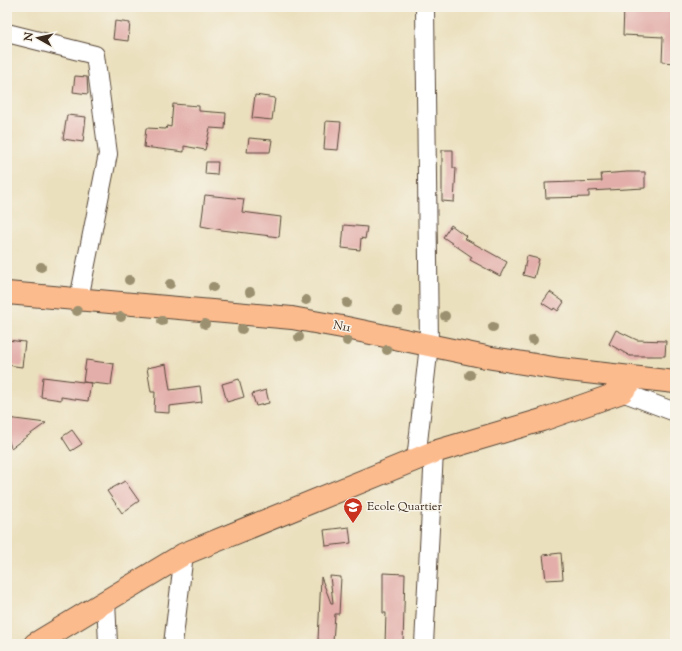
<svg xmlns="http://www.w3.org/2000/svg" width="682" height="651" font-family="'Sorts Mill Goudy',serif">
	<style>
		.building { fill: #e3aeaa }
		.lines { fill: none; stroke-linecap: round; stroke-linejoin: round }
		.minor-casing { stroke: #554536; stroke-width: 20 }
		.major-casing { stroke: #554536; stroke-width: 24 }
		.minor { stroke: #fff; stroke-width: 18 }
		.major { stroke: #fbbb8d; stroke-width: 22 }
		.tree { fill: #9b9170 }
		.labels { text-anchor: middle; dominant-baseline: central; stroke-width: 3; stroke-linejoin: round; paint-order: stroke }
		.street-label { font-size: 12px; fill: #3b2a1e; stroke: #f7f3e8 }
		.poi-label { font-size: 12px; fill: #3b2a1e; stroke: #f7f3e8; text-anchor: start }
	</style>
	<rect width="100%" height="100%" fill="#f7f3e8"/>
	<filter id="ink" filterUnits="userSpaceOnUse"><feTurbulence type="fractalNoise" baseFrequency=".025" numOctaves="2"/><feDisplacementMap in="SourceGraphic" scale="8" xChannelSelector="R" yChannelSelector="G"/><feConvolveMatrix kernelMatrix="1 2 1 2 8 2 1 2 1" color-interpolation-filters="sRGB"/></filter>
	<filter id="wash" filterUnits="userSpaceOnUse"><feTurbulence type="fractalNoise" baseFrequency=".012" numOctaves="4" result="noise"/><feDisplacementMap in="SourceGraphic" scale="16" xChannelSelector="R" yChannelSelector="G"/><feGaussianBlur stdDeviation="0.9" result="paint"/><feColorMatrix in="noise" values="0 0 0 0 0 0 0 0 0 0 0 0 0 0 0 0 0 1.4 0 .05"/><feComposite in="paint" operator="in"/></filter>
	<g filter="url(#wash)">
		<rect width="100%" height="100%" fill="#ebe0be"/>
		<g id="blocks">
			<path class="building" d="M624 7H675V63L662 62 663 37 623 35Z
				M115 21 130 23 128 41 113 39Z
				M75 76 87 77 88 94 73 92Z
				M255 95 275 98 272 120 252 118Z
				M173 104 199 106V111L226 113 225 129 210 128 205 150 184 146V152L144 147 146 128 166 129 167 126 171 127Z
				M67 115 86 117 83 142 63 139Z
				M326 121 341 122 338 150 324 149Z
				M249 138 272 140 270 152H247Z
				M442 150H453V168H456L454 202 442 201Z
				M206 162H218L217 175 205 174Z
				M627 172H645V188L589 191V197L546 198 545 183 602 181 601 174Z
				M205 195 244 199 242 212 281 217 279 237 222 230 201 226Z
				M344 225 367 227 365 239 361 238 360 250 342 248Z
				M451 225 466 236 464 238 507 262 500 276 470 260 472 257 443 237Z
				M527 256 539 259 534 278 523 275Z
				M550 292 564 302 558 311 554 308 553 310 542 303Z
				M616 330 637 340 666 341 665 356H630L609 344Z
				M7 340 25 342 22 367 7 365Z
				M86 360 114 364 111 385 83 382Z
				M166 364 170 390 200 386 202 402 169 406V413L154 412 155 392H151L147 368Z
				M43 377 91 383 88 401 61 397V400L41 397Z
				M239 379 244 397 227 402 222 384Z
				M266 390 269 403 256 406 252 394Z
				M7 418 46 423 11 448 7 435Z
				M72 430 82 444 71 451 62 437Z
				M125 481 139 501 122 513 107 491Z
				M349 527 351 543 326 546 324 530Z
				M561 553 563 579 546 580 543 555Z
				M383 573 405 574 403 644H385L386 613H383Z
				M330 576 341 577 339 614H335L333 642 318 640 321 577 331 603H333Z"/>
		</g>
	</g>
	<g filter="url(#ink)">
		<use href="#blocks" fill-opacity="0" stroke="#554536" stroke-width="1"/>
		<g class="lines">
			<g class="minor-casing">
				<path id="minor" d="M7 33 95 55 108 154 79 299
					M622 392 675 412
					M416 460 429 345 425 7
					M106 601 108 644
					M173 644 184 554
					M424 644 434 452"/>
			</g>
			<g class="major-casing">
				<path id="major" d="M7 293 292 318 342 327 486 357 560 369 675 382
					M35 644 184 554 434 452 542 420 622 392 634 378"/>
			</g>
			<use href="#minor" class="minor"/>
			<use href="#major" class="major"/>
		</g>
		<g class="tree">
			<circle cx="41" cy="267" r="5"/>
			<circle cx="129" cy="280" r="5"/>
			<circle cx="170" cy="284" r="5"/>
			<circle cx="213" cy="287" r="5"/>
			<circle cx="250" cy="292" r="5"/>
			<circle cx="306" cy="300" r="5"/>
			<circle cx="347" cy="303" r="5"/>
			<circle cx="77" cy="311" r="5"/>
			<circle cx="398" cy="311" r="5"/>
			<circle cx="445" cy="316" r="5"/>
			<circle cx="121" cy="317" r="5"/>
			<circle cx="162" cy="321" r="5"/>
			<circle cx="205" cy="324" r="5"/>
			<circle cx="493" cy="327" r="5"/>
			<circle cx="242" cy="329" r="5"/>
			<circle cx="299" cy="337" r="5"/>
			<circle cx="533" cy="340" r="5"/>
			<circle cx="347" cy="341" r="5"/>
			<circle cx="387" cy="350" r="5"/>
			<circle cx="470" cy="375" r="5"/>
		</g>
	</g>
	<defs>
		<g id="school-pin" transform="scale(1)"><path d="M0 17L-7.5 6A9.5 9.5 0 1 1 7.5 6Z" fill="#c8321e" stroke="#f7f3e8"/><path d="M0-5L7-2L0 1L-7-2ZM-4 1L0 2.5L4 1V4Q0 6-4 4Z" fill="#fff"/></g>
	</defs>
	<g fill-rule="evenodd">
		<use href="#school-pin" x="353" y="507"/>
	</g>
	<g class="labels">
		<g class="street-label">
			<text transform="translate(342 327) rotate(11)">N11</text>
		</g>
		<g class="poi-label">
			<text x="367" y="507">Ecole Quartier</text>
		</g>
	</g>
	<rect width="682" height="651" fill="none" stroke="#f7f3e8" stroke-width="24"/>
	<g transform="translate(38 38) rotate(278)" stroke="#f7f3e8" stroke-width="3" paint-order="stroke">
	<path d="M0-3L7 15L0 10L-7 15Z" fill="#3b2a1e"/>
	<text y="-6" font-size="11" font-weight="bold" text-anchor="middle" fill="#3b2a1e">N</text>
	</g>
</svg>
